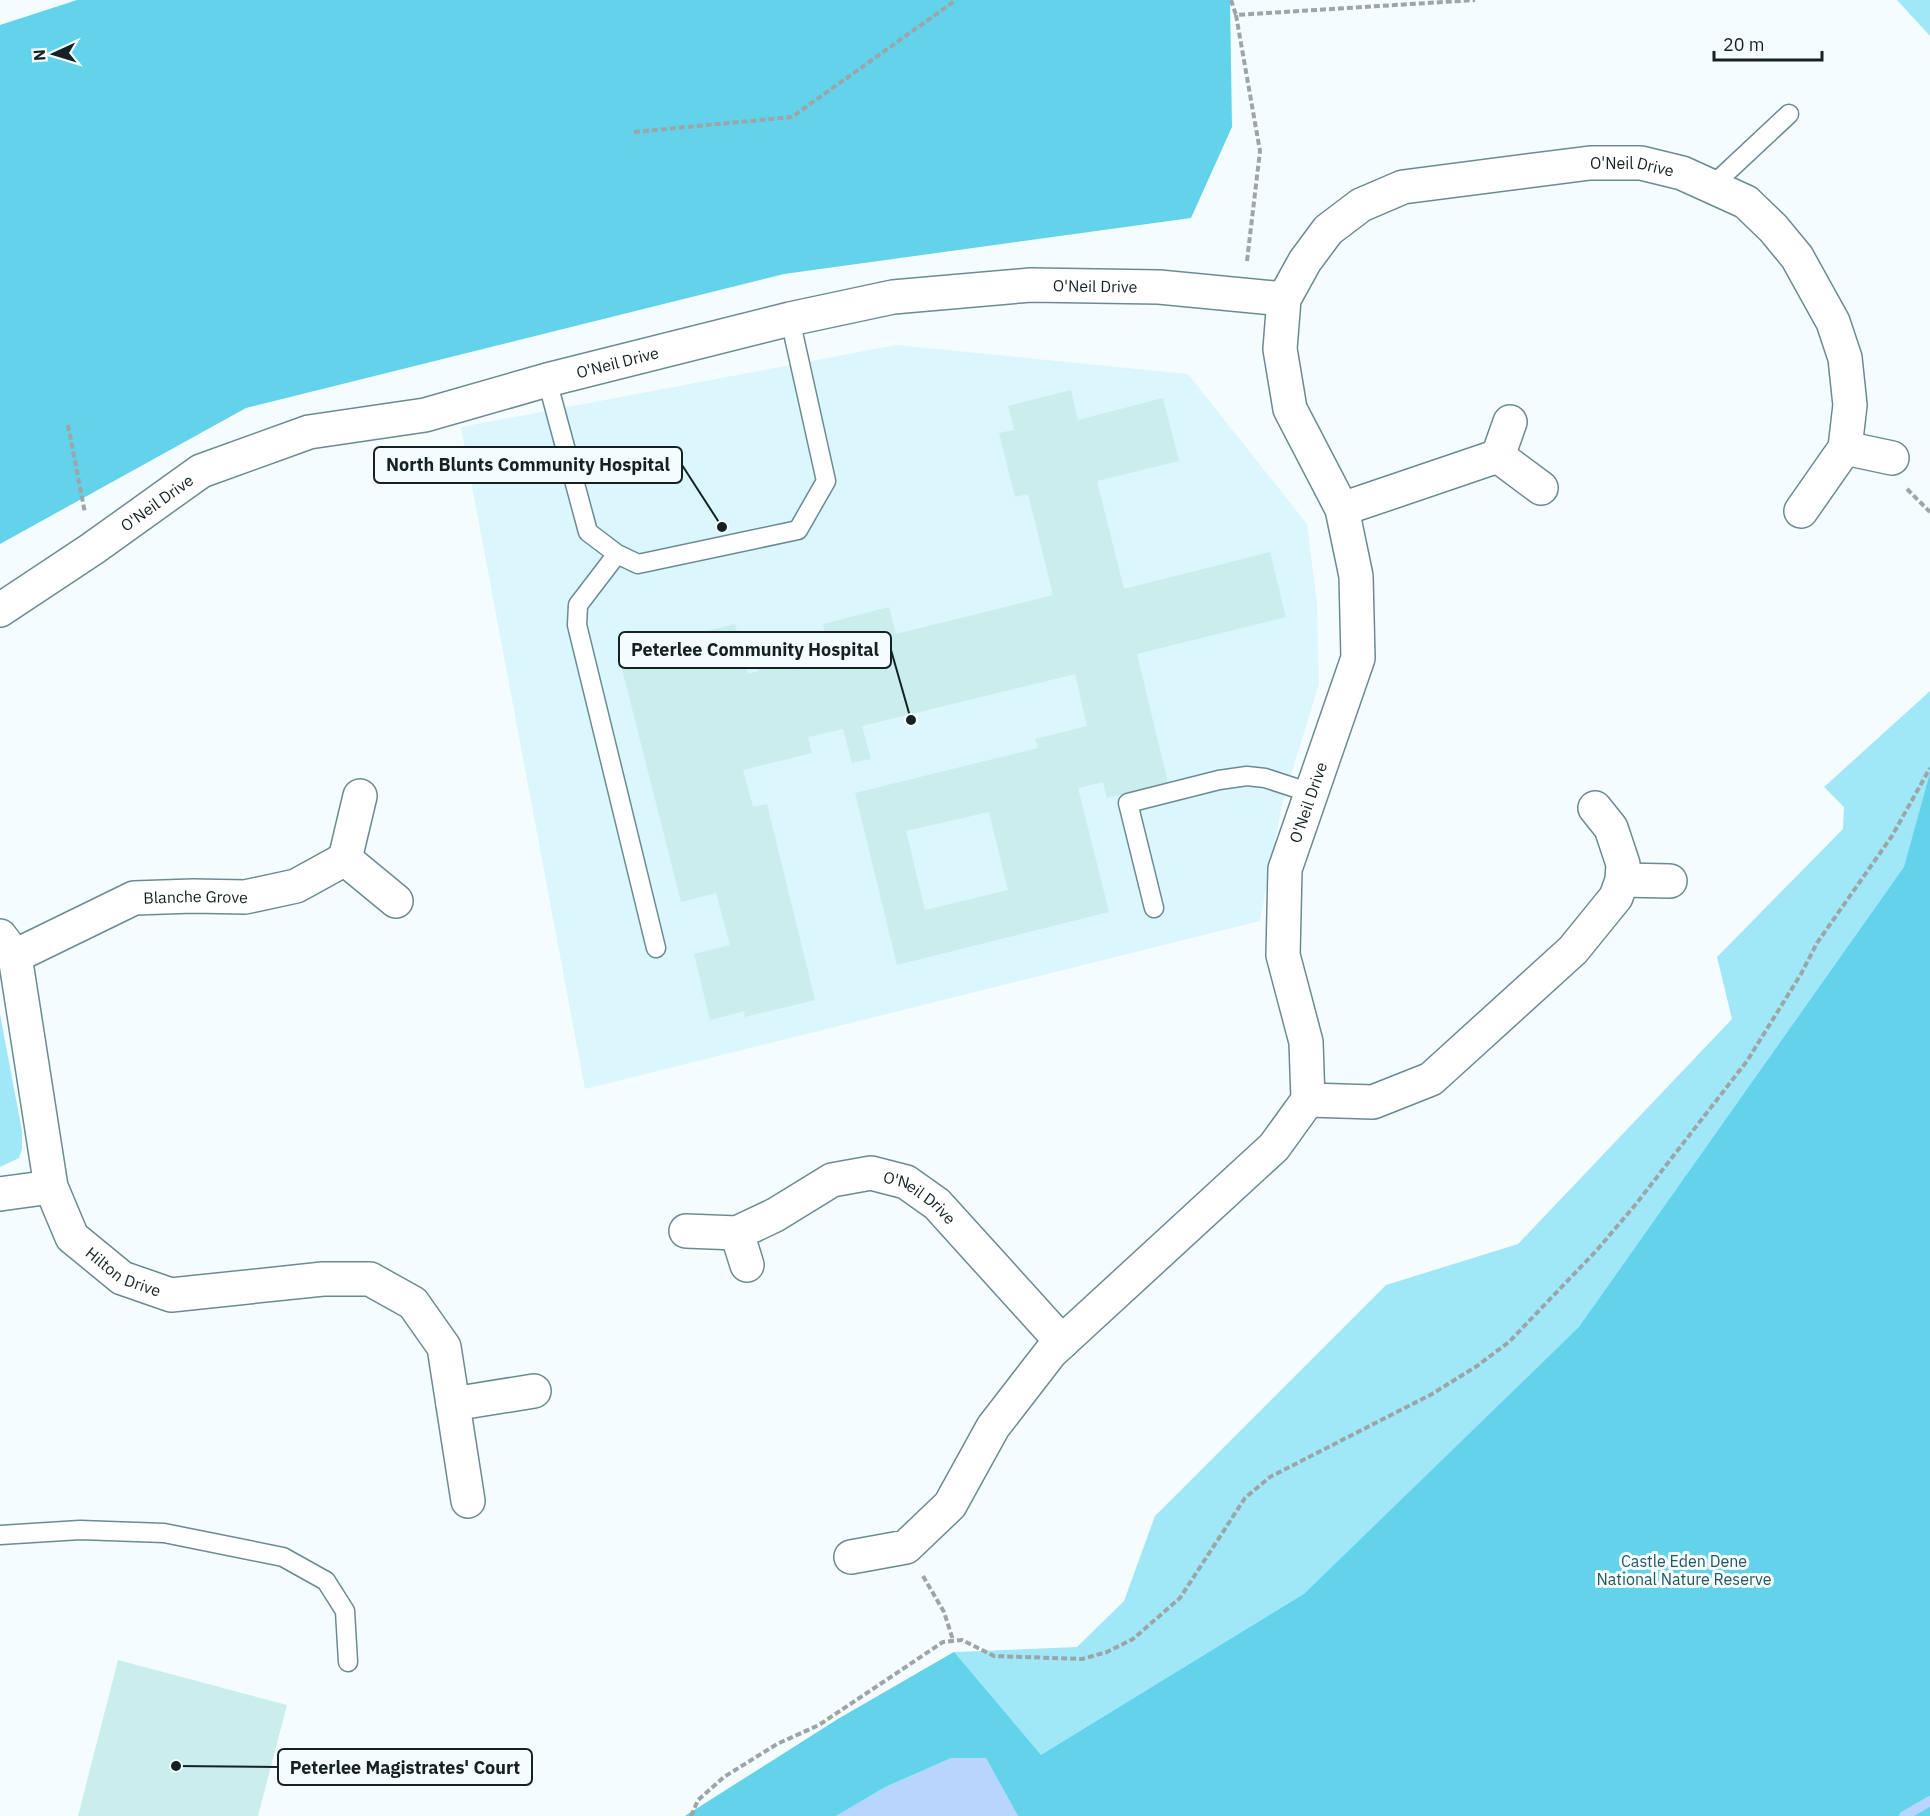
<svg xmlns="http://www.w3.org/2000/svg" width="1930" height="1816" font-family="'IBM Plex Sans',sans-serif">
	<style>
		.built { fill: #dbf6fc }
		.green { fill: #a0e8f8 }
		.forest { fill: #62d3eb }
		.water { fill: #b7d5fd }
		.lines { fill: none; stroke-linecap: round; stroke-linejoin: round }
		.stream { stroke: #b7d5fd; stroke-width: 10 }
		.building { fill: #c9eeed; fill-rule: evenodd }
		.lane-casing { stroke: #6a8b93; stroke-width: 21 }
		.street-casing { stroke: #6a8b93; stroke-width: 36 }
		.path { stroke: #9ca5a8; stroke-width: 4; stroke-dasharray: 6 3; stroke-linecap: butt }
		.lane { stroke: #fff; stroke-width: 18 }
		.street { stroke: #fff; stroke-width: 33 }
		.labels { text-anchor: middle; dominant-baseline: central; stroke-width: 6; stroke-linejoin: round; paint-order: stroke }
		.street-label { font-size: 16px; fill: #152225; stroke: #f5fcfe }
		.park-label { font-size: 16px; fill: #265761; stroke: #f5fcfe }
		.leader { fill: none; stroke: #152225; stroke-width: 2 }
		.callout-dot { fill: #152225; stroke: #f5fcfe; stroke-width: 2 }
		.callout { fill: #f5fcfe; stroke: #152225; stroke-width: 2 }
		.callout-label { font-size: 18px; text-anchor: middle; font-weight: bold; fill: #152225 }
	</style>
	<rect width="100%" height="100%" fill="#f5fcfe"/>
	<path class="built" d="M896 345 1188 374 1307 524 1317 603 1319 684 1282 804 1260 921 585 1089 461 427Z"/>
	<path class="green" d="M1897 0H1930V36Z
		M1930 691V1816H685L838 1719 954 1652 1077 1647 1124 1601 1155 1516 1386 1285 1518 1244 1732 1019 1717 957 1843 829 1844 807 1824 787Z
		M0 1014 22 1131V1149L19 1158 0 1167Z"/>
	<path class="forest" d="M77 0H1230L1232 127 1191 218 784 274 246 408 0 544V25Z
		M1930 773V1816H1018L986 1758H951L885 1787 836 1816H685L838 1719 954 1652 1041 1755 1304 1594 1579 1327 1904 867Z"/>
	<path class="water" d="M951 1758H986L1018 1816H836L885 1788Z"/>
	<g class="lines">
		<path class="stream" d="M1904 1816 1930 1801"/>
	</g>
	<path class="building" d="M1071 390 1078 420 1163 398 1179 461 1097 481 1124 589 1270 552 1286 617 1137 654 1168 783 1107 798 1103 782 1078 788 1109 912 897 965 855 793 1038 748 1035 739 1087 726 1075 674 862 726 871 759 852 763 843 729 808 737 812 753 743 770 753 807 767 804 815 1000 744 1017 745 1011 710 1020 694 954 730 945 716 893 681 902 618 653 735 624 748 674 758 671 751 642 786 633 796 670 832 661 823 624 889 607 896 634 1053 595 1028 494 1015 497 999 433 1014 430 1008 406ZM989 812 1008 890 925 910 906 831Z
		M118 1660 287 1705 258 1816H78Z"/>
	<g class="lines">
		<g class="lane-casing">
			<path id="lane" d="M1712 186 1789 114
				M547 380 588 532 617 554 638 564 798 530 826 481 790 319
				M617 554 578 605 577 625 656 948
				M1154 908 1128 803 1219 780 1247 776 1265 778 1311 793
				M0 1535 80 1530 164 1533 283 1557 326 1581 345 1611 348 1662"/>
		</g>
		<g class="street-casing">
			<g id="street">
				<path d="M1510 422 1498 456 1541 488"/>
				<path d="M1845 448 1892 458"/>
				<path d="M1342 509 1498 456"/>
				<path id="s1" d="M0 610 92 549 201 471 309 432 425 415 547 380 790 319 893 297 1031 285 1159 287 1284 299"/>
				<path d="M345 859 360 796"/>
				<path d="M1622 880 1670 881"/>
				<path id="s2" d="M0 936 15 956 51 1187 72 1237 122 1278 171 1295 323 1279H370L413 1303 444 1347 468 1501"/>
				<path id="s3" d="M15 956 134 898 193 896 245 897 296 886 345 859 396 901"/>
				<path d="M1308 1100 1373 1102 1431 1079 1573 950 1616 897 1622 880 1623 864 1611 828 1595 808"/>
				<path d="M0 1194 51 1187"/>
				<path id="s4" d="M686 1231 737 1233 775 1215 832 1180 871 1173 906 1182 937 1204 1062 1342"/>
				<path d="M737 1233 747 1265"/>
				<path d="M453 1404 534 1391"/>
				<path id="s5" d="M851 1557 906 1547 950 1505 993 1427 1051 1352 1274 1147 1308 1100 1306 1042 1283 955 1285 869 1358 658 1356 576 1342 509 1290 409 1280 349 1284 299 1305 261 1328 230 1361 205 1403 187 1590 163H1641L1682 173 1746 202 1773 228 1797 257 1833 322 1845 358 1850 405 1845 448 1801 511"/>
			</g>
		</g>
		<path class="path" d="M1231 0 1236 15
			M634 132 792 117 956 0
			M1247 261 1260 151 1236 15 1475 0
			M68 425 85 513
			M1907 489 1930 512
			M923 1576 944 1612 953 1640
			M691 1816 698 1800 724 1777 777 1744 819 1725 943 1642 962 1640 994 1656 1082 1659 1107 1652 1133 1639 1180 1598 1245 1498 1270 1477 1432 1394 1477 1366 1509 1342 1597 1250 1636 1204 1747 1061 1801 974 1817 943 1892 836 1930 768"/>
		<use href="#lane" class="lane"/>
		<use href="#street" class="street"/>
	</g>
	<g class="labels">
		<g class="street-label">
			<text stroke="none"><textPath href="#s5" startOffset="1893">O'Neil Drive</textPath></text>
			<text stroke="none"><textPath href="#s1" startOffset="1162">O'Neil Drive</textPath></text>
			<text stroke="none"><textPath href="#s1" startOffset="676">O'Neil Drive</textPath></text>
			<text stroke="none"><textPath href="#s1" startOffset="190">O'Neil Drive</textPath></text>
			<text stroke="none"><textPath href="#s5" startOffset="966">O'Neil Drive</textPath></text>
			<text stroke="none"><textPath href="#s3" startOffset="194">Blanche Grove</textPath></text>
			<text stroke="none"><textPath href="#s4" startOffset="255">O'Neil Drive</textPath></text>
			<text stroke="none"><textPath href="#s2" startOffset="376">Hilton Drive</textPath></text>
		</g>
		<g class="park-label">
			<text x="1684" y="1561">Castle Eden Dene<tspan x="1684" dy="18">National Nature Reserve</tspan></text>
		</g>
	</g>
	<path class="leader" d="M722 527L682 465M911 720L891 650M176 1766L278 1767"/>
	<g class="callout-dot">
		<circle cx="722" cy="527" r="6"/>
		<circle cx="911" cy="720" r="6"/>
		<circle cx="176" cy="1766" r="6"/>
	</g>
	<g class="callout">
		<rect x="374" y="447" width="308" height="36" rx="6"/>
		<rect x="619" y="632" width="272" height="36" rx="6"/>
		<rect x="278" y="1749" width="254" height="36" rx="6"/>
	</g>
	<g class="callout-label">
		<text x="528" y="471">North Blunts Community Hospital</text>
		<text x="755" y="656">Peterlee Community Hospital</text>
		<text x="405" y="1774">Peterlee Magistrates' Court</text>
	</g>
	<g transform="translate(54 54) rotate(266)" stroke="#f5fcfe" stroke-width="4.5" paint-order="stroke">
	<path d="M0-4.5L10 22L0 15L-10 22Z" fill="#152225"/>
	<text y="-9" font-size="16" font-weight="bold" text-anchor="middle" fill="#152225">N</text>
	</g>
	<path d="M1714 51v9h108v-9" fill="none" stroke="#152225" stroke-width="3"/>
	<text x="1723" y="51" font-size="18" fill="#152225" stroke="#f5fcfe" stroke-width="4.5" paint-order="stroke">20 m</text>
</svg>
